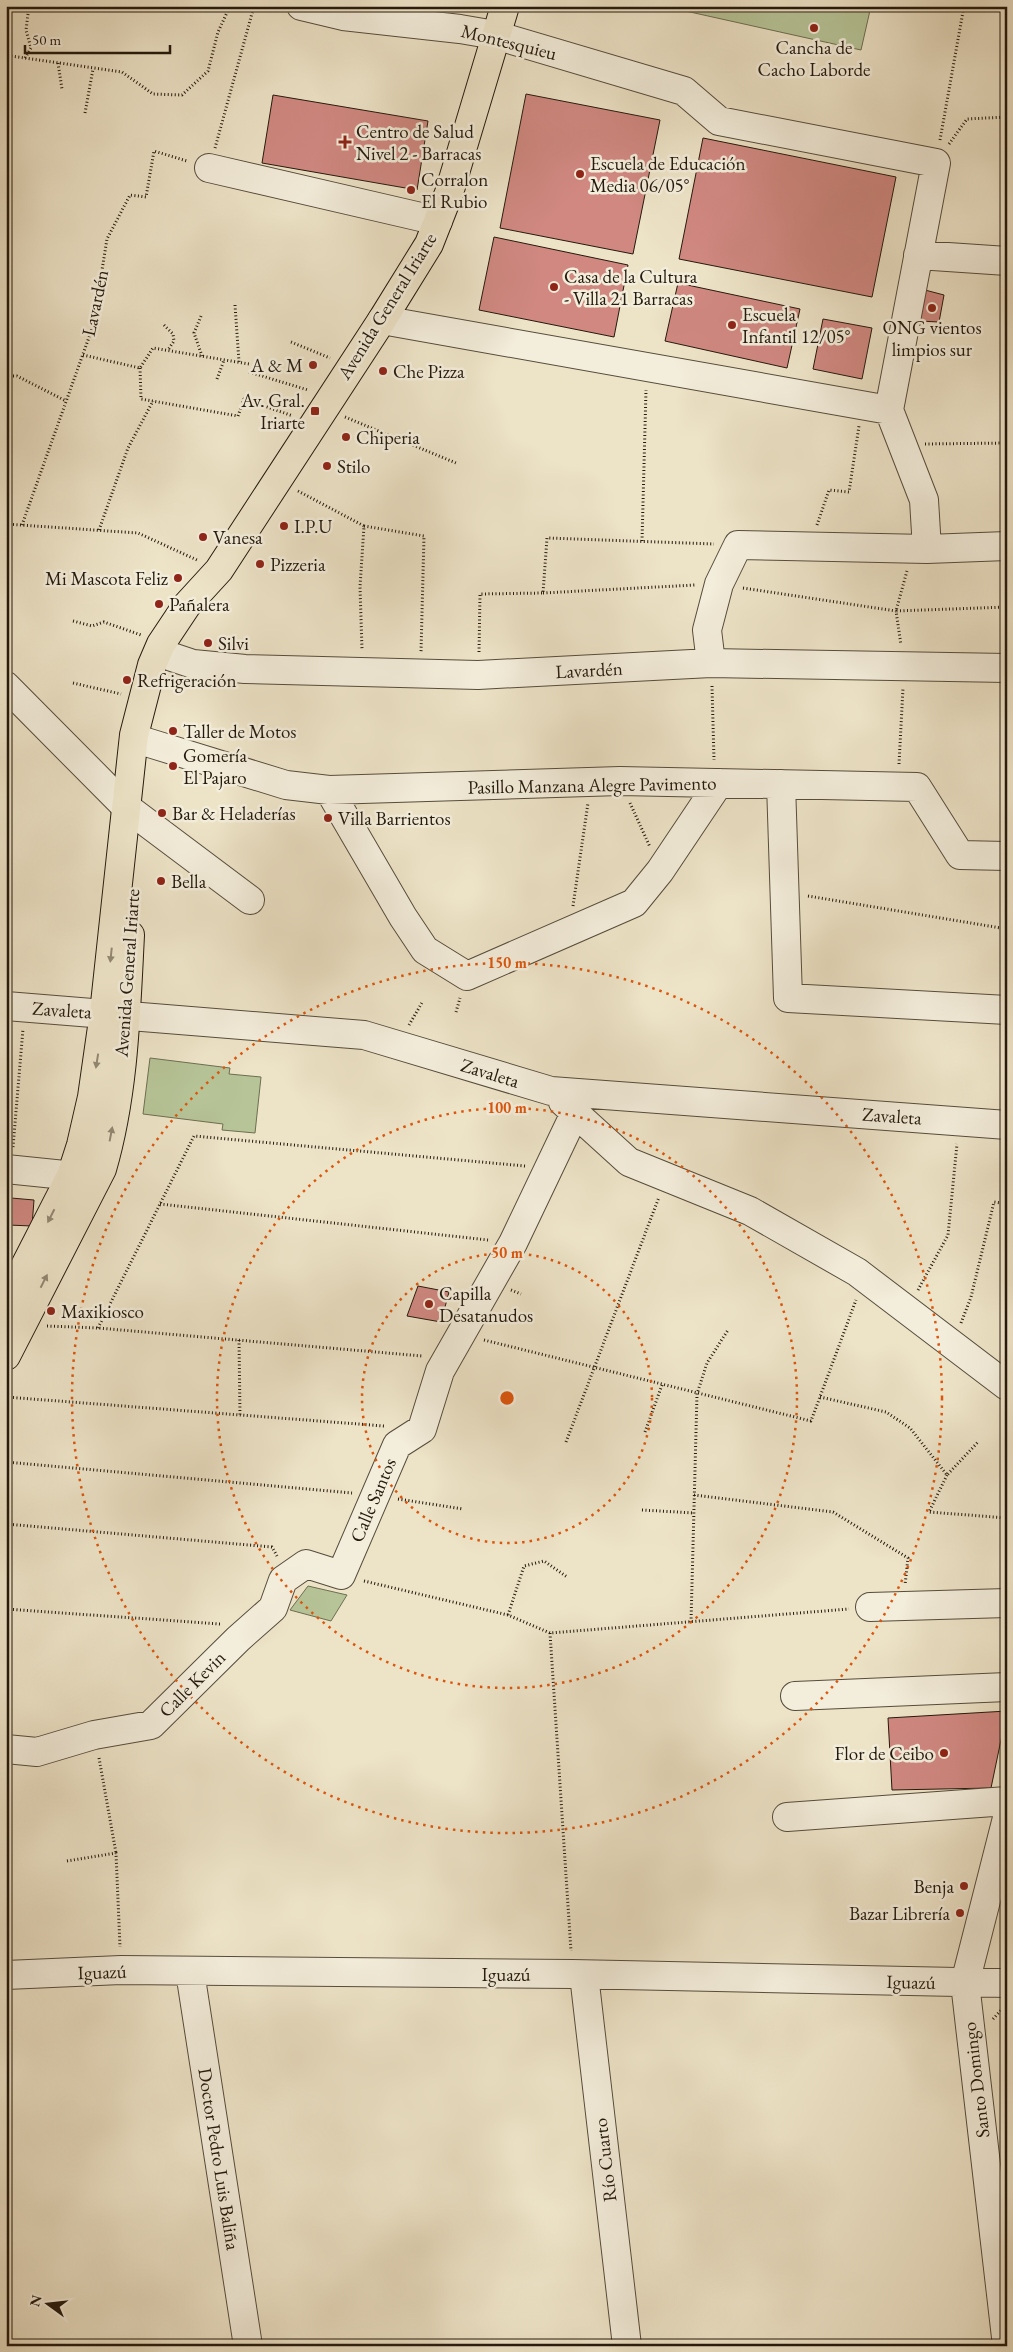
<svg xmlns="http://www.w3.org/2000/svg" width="1013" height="2352" font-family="'EB Garamond',serif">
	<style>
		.green { fill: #b6c497; stroke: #6d6e52 }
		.building { fill: #d08881; stroke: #24190d }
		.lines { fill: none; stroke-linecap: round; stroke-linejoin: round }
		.minor-casing { stroke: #564c3c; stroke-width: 30 }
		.major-casing { stroke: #24190d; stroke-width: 30 }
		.path { stroke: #24190d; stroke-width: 3; stroke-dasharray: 1 2.5; stroke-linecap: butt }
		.minor { stroke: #f3eddb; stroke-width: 28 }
		.major { stroke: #ede3c7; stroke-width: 28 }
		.oneway { fill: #938873 }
		.ring { fill: none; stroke: #de560c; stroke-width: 2.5; stroke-dasharray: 2.5 5 }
		.poi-dot { fill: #8f2418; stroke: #f3eddb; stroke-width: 2 }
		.labels { text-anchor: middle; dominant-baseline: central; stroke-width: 5; stroke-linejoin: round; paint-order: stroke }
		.street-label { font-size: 19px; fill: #24190d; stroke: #f3eddb }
		.poi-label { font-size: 19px; fill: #24190d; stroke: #f3eddb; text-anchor: start }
		.centre { fill: #de560c; stroke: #f3eddb; stroke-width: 2.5 }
		.ring-label { font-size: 15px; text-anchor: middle; font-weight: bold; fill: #de560c; stroke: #f3eddb; stroke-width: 5; stroke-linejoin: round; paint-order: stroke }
	</style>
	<rect width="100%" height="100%" fill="#ede3c7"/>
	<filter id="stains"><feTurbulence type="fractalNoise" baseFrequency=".004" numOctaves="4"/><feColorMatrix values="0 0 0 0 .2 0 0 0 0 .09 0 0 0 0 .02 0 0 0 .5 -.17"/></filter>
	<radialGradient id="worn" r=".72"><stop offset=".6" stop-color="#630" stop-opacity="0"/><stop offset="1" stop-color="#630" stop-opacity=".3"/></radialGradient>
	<path class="green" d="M663 6H871L861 50Z
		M150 1058 230 1068 229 1074 261 1077 255 1133 222 1130 223 1124 143 1114Z
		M308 1586 347 1595 331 1621 290 1610Z"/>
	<path class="building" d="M526 94 660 120 633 254 500 228Z
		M273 95 428 121 417 190 262 163Z
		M703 138 896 177 872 297 679 259Z
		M494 237 628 265 614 337 479 310Z
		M678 283 800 309 787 368 665 341Z
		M925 290 944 295 939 322 919 321Z
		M823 319 872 328 862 379 813 369Z
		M11 1198 34 1200 32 1226 8 1225Z
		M418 1286 449 1292 441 1322 407 1316Z
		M1007 1711 991 1788 892 1790 888 1718Z"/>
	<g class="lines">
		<g class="minor-casing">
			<path id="minor" d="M301 6 343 16 460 29 495 35 684 91 719 121 936 163 889 410 382 320
				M209 168 438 221
				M918 255 1007 261
				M889 410 924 500 927 549
				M172 657 193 664 245 669 478 675 711 663 1007 668
				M711 663 707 630 719 584 738 545 927 549 1007 546
				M6 686 126 807 250 900
				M146 742 286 785 329 790 620 781 917 787 960 855 1007 856
				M781 784 788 998 1007 1010
				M329 790 403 917 425 950 467 976 634 903 660 871 719 783
				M6 1006 364 1035 551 1091 1007 1125
				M563 1102 629 1162 750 1211 857 1272 1007 1386
				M6 1169 94 1178
				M870 1607 1007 1603
				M795 1696 1007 1687
				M6 1749 37 1752 94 1735 151 1725 238 1639 273 1608 283 1580 306 1564 341 1575 397 1445 422 1429 440 1371 513 1243 575 1113
				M787 1817 1007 1801
				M190 1972 248 2346
				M6 1975 121 1970 573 1974 1007 1983
				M584 1975 627 2346
				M1007 2346 965 1983 1007 1818"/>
		</g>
		<g class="major-casing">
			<path id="major" d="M6 1303 71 1176 81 1145 92 1097 104 1013 134 735 152 665 161 644 187 605 219 570 382 320 429 244 449 193 505 6
				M6 1356 102 1169C124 1094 126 1013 130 935"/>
		</g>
		<path class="path" d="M6 9 29 8
			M25 58 31 48 26 30 29 6
			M58 63 62 89
			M6 76 11 56 122 72 153 94 182 95 208 71 218 32 230 6
			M85 113 93 69
			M940 140 964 6
			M949 144 967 119 1007 117
			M215 148 254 6
			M235 305 239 362
			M201 316 194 333 202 356
			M164 325 173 334 174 341 168 350
			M291 342 330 358
			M83 355 140 368 153 348 249 364
			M140 368 141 399 238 416 244 399 293 416
			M249 372 308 390
			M6 376H17L66 401
			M217 379 224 360
			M345 417 456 463
			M925 444 1007 443
			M298 491 364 526 360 587 362 650
			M6 524 138 533 197 560
			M22 525 93 326 107 239 130 195 146 197 154 151 187 161
			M817 525 829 490 849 492 859 426
			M364 526 424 536 421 652
			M99 530 128 448 153 401
			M642 541 646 390
			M907 571 896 611 1007 607
			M743 588 896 611 901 645
			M543 593 695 585
			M73 621 92 626 104 622 141 635
			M479 652 480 594 543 593 547 538 714 544
			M73 683 121 694
			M712 686 714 760
			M899 764 903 688
			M630 803 650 847
			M808 896 1007 929
			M573 906 588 803
			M456 1012 460 998
			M409 1025 423 1001
			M13 1147 23 1029
			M160 1204 488 1240
			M511 1290 521 1294
			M918 1290 948 1235 957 1144
			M961 1323 971 1297 994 1202 1007 1204
			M47 1326 98 1328 422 1356
			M98 1328 194 1136 525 1166
			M239 1340 240 1415
			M484 1340 811 1421 856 1300
			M6 1397 384 1426
			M820 1397 886 1412 910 1428 947 1475 979 1441
			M645 1432 662 1385
			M566 1442 659 1197
			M6 1462 352 1493
			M947 1475 929 1512 1007 1518
			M694 1495 833 1512 908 1558 905 1585
			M398 1499 463 1509
			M642 1510 694 1513
			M6 1524 272 1547 277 1556
			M364 1581 508 1615 550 1633 849 1609
			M6 1609 220 1624
			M508 1615 524 1566 544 1561 567 1577
			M691 1622 697 1394 707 1363 728 1330
			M550 1633 571 1951
			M99 1758 116 1853
			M67 1861 116 1853 120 1947
			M993 2019 1004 2007"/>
		<use href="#minor" class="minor"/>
		<use href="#major" class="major"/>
	</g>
	<defs><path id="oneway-solid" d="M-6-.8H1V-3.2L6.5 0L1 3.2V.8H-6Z" transform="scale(1.25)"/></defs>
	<g class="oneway">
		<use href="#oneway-solid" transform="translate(111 955) rotate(96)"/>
		<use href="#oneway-solid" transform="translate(97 1061) rotate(99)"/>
		<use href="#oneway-solid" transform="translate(111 1134) rotate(-79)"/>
		<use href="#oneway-solid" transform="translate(51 1216) rotate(117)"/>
		<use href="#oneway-solid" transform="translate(44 1281) rotate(-63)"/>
	</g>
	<g class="ring">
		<circle cx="507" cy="1398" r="145"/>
		<circle cx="507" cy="1398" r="290"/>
		<circle cx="507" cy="1398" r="435"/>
	</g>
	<g class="poi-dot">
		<circle cx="814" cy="28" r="5"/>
		<path d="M342.5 134.5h5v5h5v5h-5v5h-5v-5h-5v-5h5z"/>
		<circle cx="580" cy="174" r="5"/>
		<circle cx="411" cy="190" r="5"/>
		<circle cx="554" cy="287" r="5"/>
		<circle cx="932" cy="308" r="5"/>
		<circle cx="732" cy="325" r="5"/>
		<circle cx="313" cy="365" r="5"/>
		<circle cx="383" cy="371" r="5"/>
		<rect x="310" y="406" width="10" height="10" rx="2.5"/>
		<circle cx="346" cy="437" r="5"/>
		<circle cx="327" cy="466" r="5"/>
		<circle cx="284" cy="526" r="5"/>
		<circle cx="203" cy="537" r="5"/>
		<circle cx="260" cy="564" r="5"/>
		<circle cx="178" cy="578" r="5"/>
		<circle cx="159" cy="604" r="5"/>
		<circle cx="208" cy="643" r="5"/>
		<circle cx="127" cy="680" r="5"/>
		<circle cx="173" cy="731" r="5"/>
		<circle cx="173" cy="766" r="5"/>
		<circle cx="162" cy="813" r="5"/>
		<circle cx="328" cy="818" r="5"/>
		<circle cx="161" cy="881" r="5"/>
		<circle cx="429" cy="1304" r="5"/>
		<circle cx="51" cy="1311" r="5"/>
		<circle cx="944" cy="1753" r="5"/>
		<circle cx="964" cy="1886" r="5"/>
		<circle cx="960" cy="1913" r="5"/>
	</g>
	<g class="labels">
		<g class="street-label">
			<text transform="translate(509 42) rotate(14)">Montesquieu</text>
			<text transform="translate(95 303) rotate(-78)">Lavardén</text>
			<text transform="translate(387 306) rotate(-58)">Avenida General Iriarte</text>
			<text transform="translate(589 670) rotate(-3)">Lavardén</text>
			<text transform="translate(592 785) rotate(-1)">Pasillo Manzana Alegre Pavimento</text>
			<text transform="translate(127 973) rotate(-86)">Avenida General Iriarte</text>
			<text transform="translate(62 1010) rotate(4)">Zavaleta</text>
			<text transform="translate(490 1073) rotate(17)">Zavaleta</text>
			<text transform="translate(892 1116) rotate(4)">Zavaleta</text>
			<text transform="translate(373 1500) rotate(-67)">Calle Santos</text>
			<text transform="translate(192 1684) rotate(-45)">Calle Kevin</text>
			<text transform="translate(102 1972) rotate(-2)">Iguazú</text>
			<text x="506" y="1974">Iguazú</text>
			<text transform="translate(911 1982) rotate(1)">Iguazú</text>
			<text transform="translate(976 2080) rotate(-97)">Santo Domingo</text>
			<text transform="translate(219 2159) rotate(81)">Doctor Pedro Luis Baliña</text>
			<text transform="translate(605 2160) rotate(-97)">Río Cuarto</text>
		</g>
		<g class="poi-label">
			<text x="814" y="47" text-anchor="middle">Cancha de<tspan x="814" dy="22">Cacho Laborde</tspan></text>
			<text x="356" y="131">Centro de Salud<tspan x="356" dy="22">Nivel 2 - Barracas</tspan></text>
			<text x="590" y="163">Escuela de Educación<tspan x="590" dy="22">Media 06/05°</tspan></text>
			<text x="421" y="179">Corralon<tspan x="421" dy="22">El Rubio</tspan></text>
			<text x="564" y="276">Casa de la Cultura<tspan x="564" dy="22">- Villa 21 Barracas</tspan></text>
			<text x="742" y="314">Escuela<tspan x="742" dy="22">Infantil 12/05°</tspan></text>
			<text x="932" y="327" text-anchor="middle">ONG vientos<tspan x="932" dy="22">limpios sur</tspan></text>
			<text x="303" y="365" text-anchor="end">A &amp; M</text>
			<text x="393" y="371">Che Pizza</text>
			<text x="305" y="400" text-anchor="end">Av. Gral.<tspan x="305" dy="22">Iriarte</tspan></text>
			<text x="356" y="437">Chiperia</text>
			<text x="337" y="466">Stilo</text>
			<text x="294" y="526">I.P.U</text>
			<text x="213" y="537">Vanesa</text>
			<text x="270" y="564">Pizzeria</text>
			<text x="168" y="578" text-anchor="end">Mi Mascota Feliz</text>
			<text x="169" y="604">Pañalera</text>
			<text x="218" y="643">Silvi</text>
			<text x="137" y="680">Refrigeración</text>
			<text x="183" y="731">Taller de Motos</text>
			<text x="183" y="755">Gomería<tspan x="183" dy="22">El Pajaro</tspan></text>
			<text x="172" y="813">Bar &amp; Heladerías</text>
			<text x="338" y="818">Villa Barrientos</text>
			<text x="171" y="881">Bella</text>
			<text x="439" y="1293">Capilla<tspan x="439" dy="22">Desatanudos</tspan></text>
			<text x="61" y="1311">Maxikiosco</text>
			<text x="934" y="1753" text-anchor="end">Flor de Ceibo</text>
			<text x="954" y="1886" text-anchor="end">Benja</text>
			<text x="950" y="1913" text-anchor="end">Bazar Librería</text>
		</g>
	</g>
	<circle cx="507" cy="1398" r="8" class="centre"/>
	<g class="ring-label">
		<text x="507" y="968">150 m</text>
		<text x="507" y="1113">100 m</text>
		<text x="507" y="1258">50 m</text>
	</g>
	<rect width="1013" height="2352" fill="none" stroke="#ede3c7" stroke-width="25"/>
	<rect x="8" y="8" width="998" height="2337" fill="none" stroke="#24190d" stroke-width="2.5"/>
	<rect x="12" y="12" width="988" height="2327" fill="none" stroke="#24190d"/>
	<g transform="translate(48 2304) rotate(285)" stroke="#f3eddb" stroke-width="4" paint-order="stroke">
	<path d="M0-4L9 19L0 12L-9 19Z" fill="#24190d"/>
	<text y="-8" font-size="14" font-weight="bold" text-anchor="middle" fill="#24190d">N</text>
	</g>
	<path d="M25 45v8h145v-8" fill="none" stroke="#24190d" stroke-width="2.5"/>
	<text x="32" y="45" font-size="15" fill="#24190d" stroke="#f3eddb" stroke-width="4" paint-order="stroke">50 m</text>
	<rect width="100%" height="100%" filter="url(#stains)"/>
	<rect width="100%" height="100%" fill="url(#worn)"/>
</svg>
